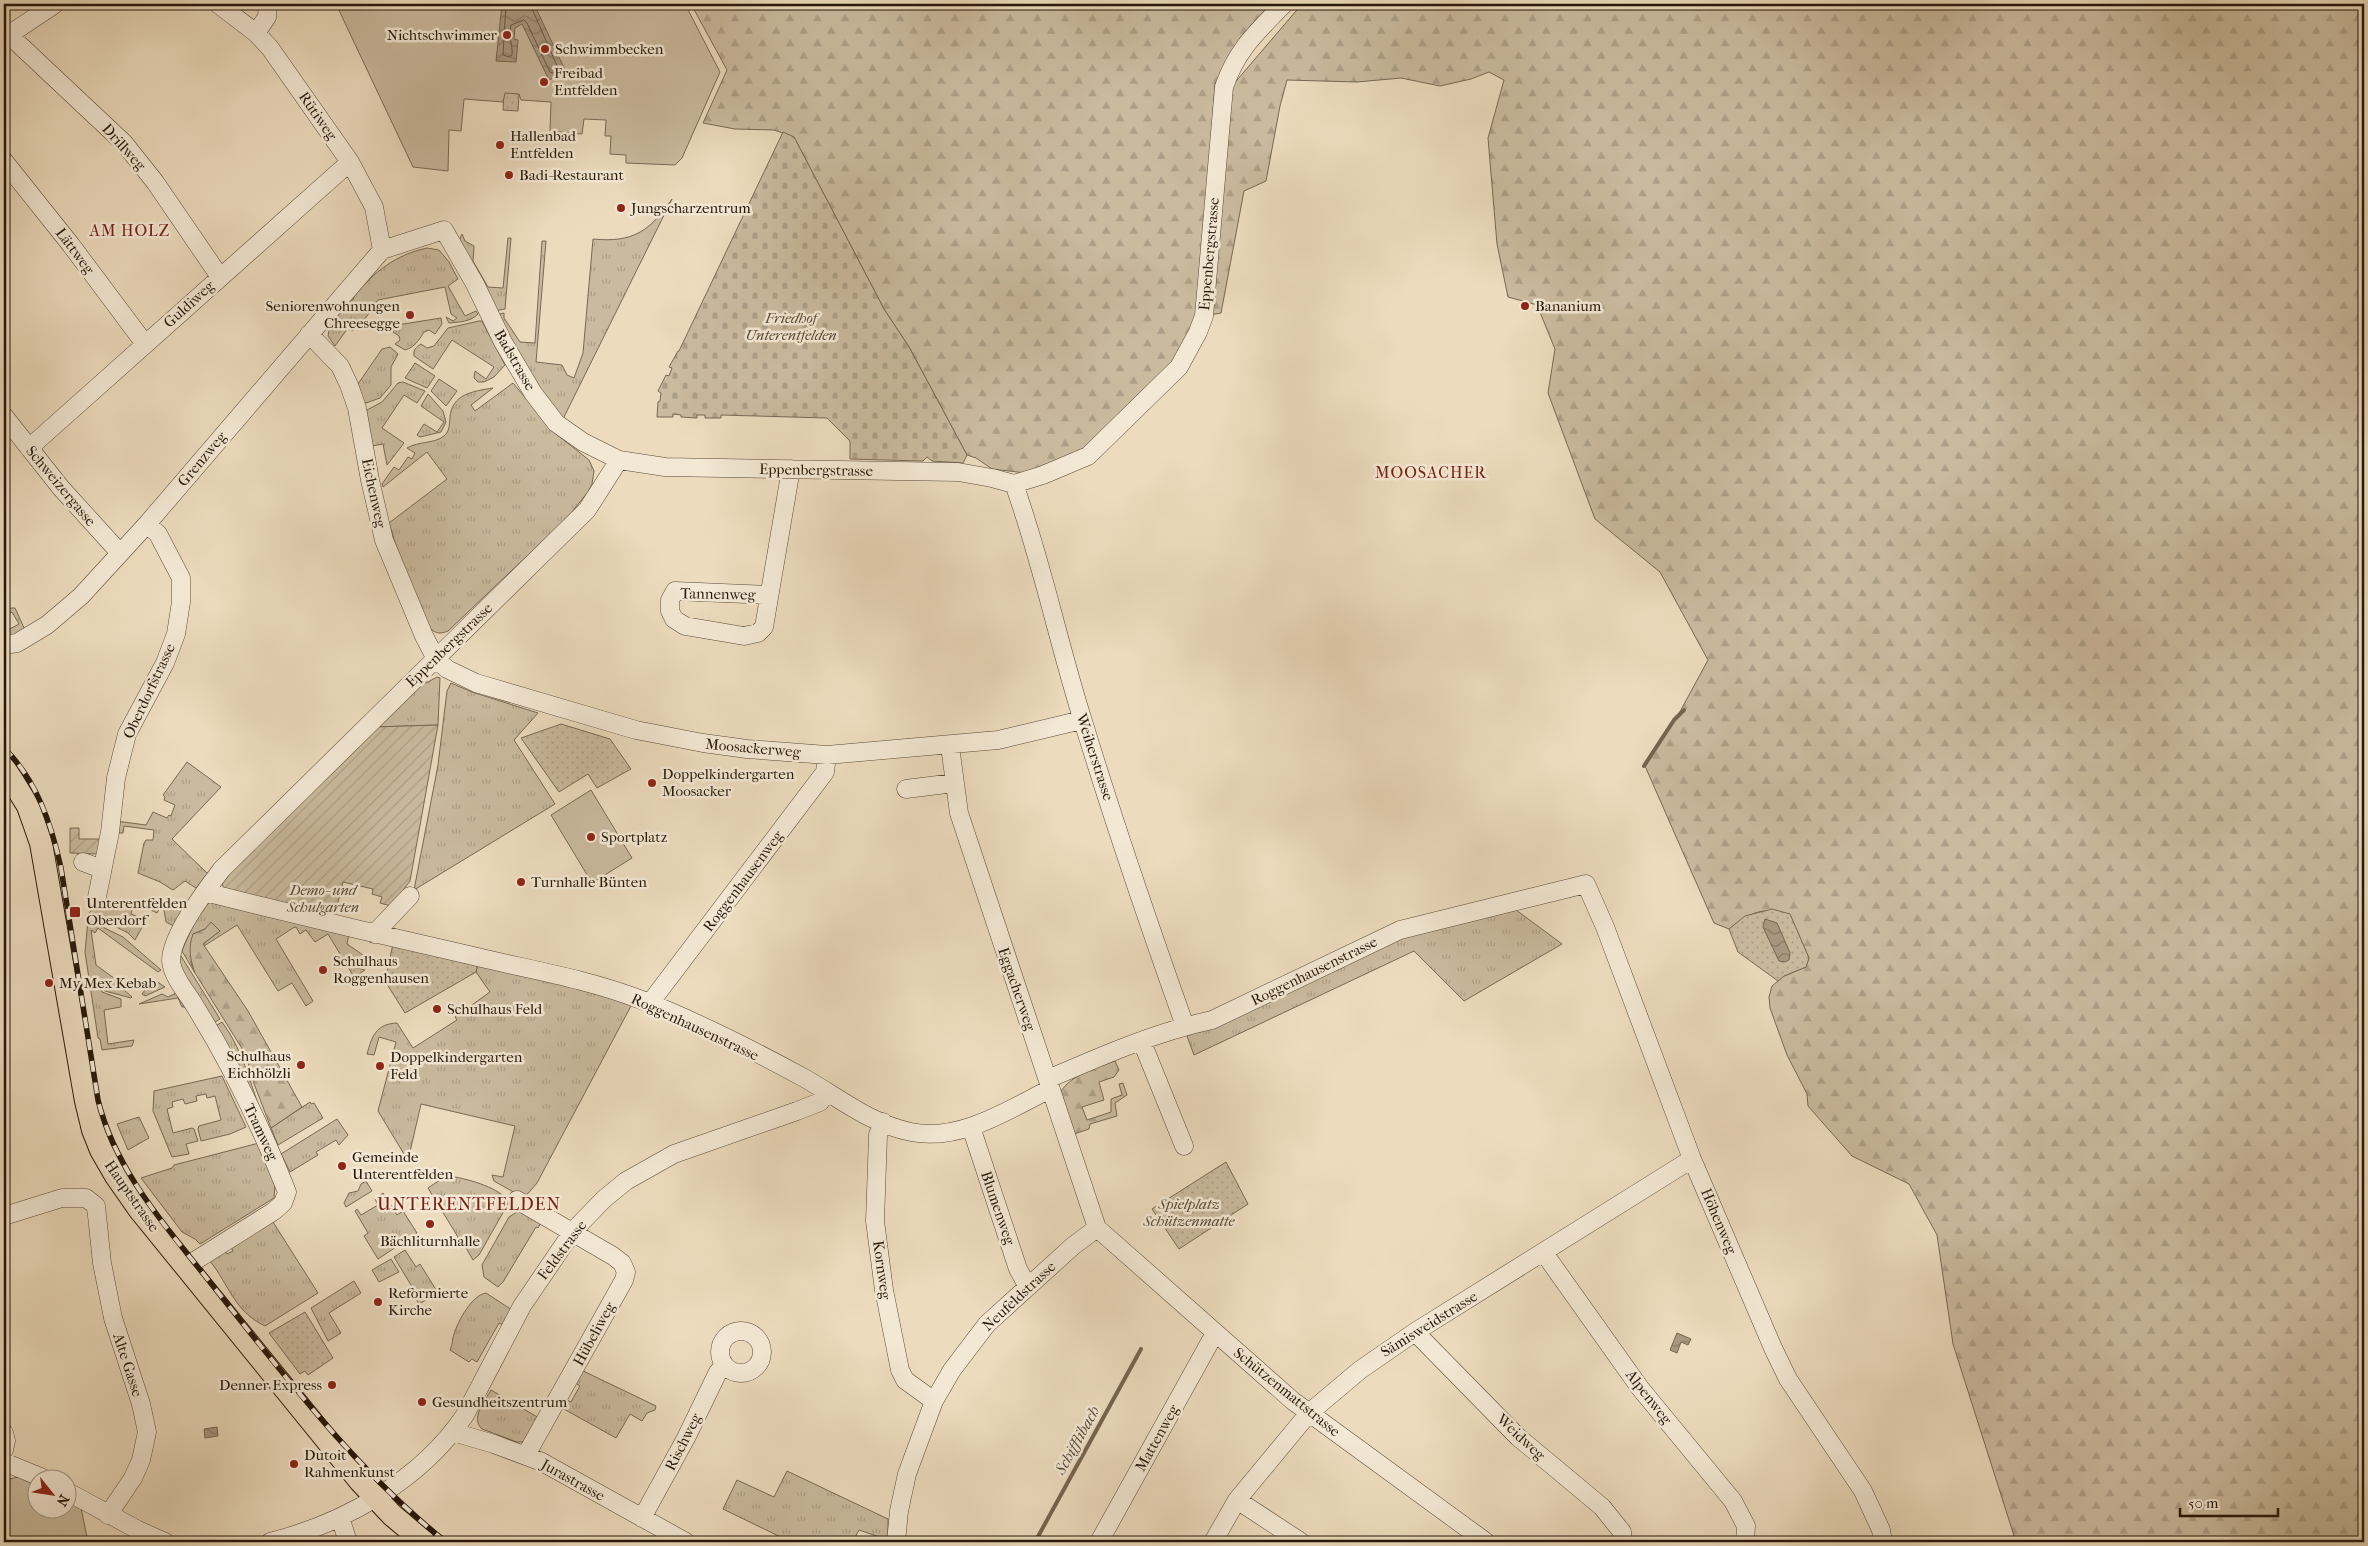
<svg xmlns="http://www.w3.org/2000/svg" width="2368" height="1546" font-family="'IM FELL French Canon',serif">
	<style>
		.grass { fill: url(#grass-tufts); stroke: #786854 }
		.forest { fill: url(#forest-firs); stroke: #786854 }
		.cemetery { fill: url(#cemetery-stones); stroke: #786854 }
		.park { fill: url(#park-dots); stroke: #786854 }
		.garden { fill: url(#garden-furrows); stroke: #786854 }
		.pitch { fill: #caba9e; stroke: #786854 }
		.water { fill: url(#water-waves); stroke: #756450 }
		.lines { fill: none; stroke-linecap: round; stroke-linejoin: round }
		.shore { stroke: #685844; stroke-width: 1 }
		.stream { stroke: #756450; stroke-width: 4 }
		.minor-casing { stroke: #584836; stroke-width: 19 }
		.major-casing { stroke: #261709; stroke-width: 24 }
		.minor { stroke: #f3e8d4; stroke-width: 18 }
		.major { stroke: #ecdbbd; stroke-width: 22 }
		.rail-casing { stroke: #261709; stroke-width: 5.5 }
		.rail { stroke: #f3e8d4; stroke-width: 4; stroke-dasharray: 11; stroke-linecap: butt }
		.poi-dot { fill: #8f2418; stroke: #f3e8d4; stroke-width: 2 }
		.labels { text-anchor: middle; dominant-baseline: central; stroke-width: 5; stroke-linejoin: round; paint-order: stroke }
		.poi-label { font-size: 15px; fill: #261709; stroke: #f3e8d4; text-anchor: start }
		.street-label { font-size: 15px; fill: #261709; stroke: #f3e8d4 }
		.park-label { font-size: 15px; font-style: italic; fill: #574836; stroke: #f3e8d4 }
		.neighbourhood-label { font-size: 16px; letter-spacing: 1px; fill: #7a1f14; stroke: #f3e8d4 }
		.water-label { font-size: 16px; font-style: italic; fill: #5a4b39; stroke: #f3e8d4 }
		.quarter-label { font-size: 18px; letter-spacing: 1px; fill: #7a1f14; stroke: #f3e8d4 }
	</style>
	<defs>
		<pattern id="grass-tufts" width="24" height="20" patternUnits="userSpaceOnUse" patternTransform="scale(1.25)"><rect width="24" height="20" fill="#caba9e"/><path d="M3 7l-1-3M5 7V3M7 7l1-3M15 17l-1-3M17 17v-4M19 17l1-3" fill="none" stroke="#ad9f87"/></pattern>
		<pattern id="forest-firs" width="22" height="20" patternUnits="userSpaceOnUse" patternTransform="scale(1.25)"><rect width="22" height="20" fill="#caba9e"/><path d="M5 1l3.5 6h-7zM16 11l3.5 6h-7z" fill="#ad9f87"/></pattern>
		<pattern id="cemetery-stones" width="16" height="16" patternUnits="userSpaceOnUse" patternTransform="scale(1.25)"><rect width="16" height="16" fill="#caba9e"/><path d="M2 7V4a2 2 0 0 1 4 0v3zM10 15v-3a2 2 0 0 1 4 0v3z" fill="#ad9f87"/></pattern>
		<pattern id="park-dots" width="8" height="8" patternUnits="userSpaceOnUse" patternTransform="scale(1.25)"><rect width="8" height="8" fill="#caba9e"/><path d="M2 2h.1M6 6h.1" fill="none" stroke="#ad9f87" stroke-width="1.8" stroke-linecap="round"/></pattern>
		<pattern id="garden-furrows" width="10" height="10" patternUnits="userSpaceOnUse" patternTransform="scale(1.25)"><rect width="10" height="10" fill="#caba9e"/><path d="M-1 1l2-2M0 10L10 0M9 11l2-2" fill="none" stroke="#ad9f87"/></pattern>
		<pattern id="water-waves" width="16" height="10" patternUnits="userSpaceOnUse" patternTransform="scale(1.25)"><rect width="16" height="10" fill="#a99880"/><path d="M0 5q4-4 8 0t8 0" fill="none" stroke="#897b67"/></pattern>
	</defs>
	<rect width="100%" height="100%" fill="#ecdbbd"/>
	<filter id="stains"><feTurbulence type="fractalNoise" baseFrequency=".004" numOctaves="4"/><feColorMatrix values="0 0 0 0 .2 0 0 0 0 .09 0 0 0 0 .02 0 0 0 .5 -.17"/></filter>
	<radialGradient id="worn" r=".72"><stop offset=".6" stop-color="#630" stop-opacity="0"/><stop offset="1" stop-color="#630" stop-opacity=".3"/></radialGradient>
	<path class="grass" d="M672 199 563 419 543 395 496 315 504 313V318L520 342 535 343 542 241H546L536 362 562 365 567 375 574 378 583 353 593 239C633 243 650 231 672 199Z
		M462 234 465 241 474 246 473 261 488 287 503 288 508 238H511L505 309 494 311 459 241Z
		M427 248 439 250 449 262 458 279 448 286 465 316 476 311 478 314C470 322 460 322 449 323L446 317 453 321 457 318 451 314 445 287 378 300 358 329 356 327 353 331 348 328 335 346 328 336 330 325 351 300H353L354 296C374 272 395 255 427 248Z
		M441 318 442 324 435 334 429 330 424 332C419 340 415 347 405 350L395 344 400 340 399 336 393 332 397 325Z
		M479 321H482L505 365 494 377 484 382H478L474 378 475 371 486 379 494 367 452 340 433 369 414 356C413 350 416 347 421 344L427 348 434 346 448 328Z
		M390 347 398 354 391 367V385L380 398 366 403 363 401 358 384 382 349Z
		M415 363 435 376 427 388 405 378Z
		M439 379 457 391 446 406 431 391Z
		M403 382 425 391 417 403 404 395 382 428 404 443 387 465 383 444 372 446 365 411 382 402 398 383Z
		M513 383 555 433 589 460 594 471 592 484 588 492 567 518 448 631C439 635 433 633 428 625L400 558 389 523 447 479 427 452 383 487 382 484 394 467 399 470 408 457 412 459 415 453 407 448C419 441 434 444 444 436 450 431 449 425 450 418 451 394 474 391 493 388L471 405 475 411Z
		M428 394 443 411 446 422 441 432 420 437 417 435 424 424 437 432 444 422 421 406Z
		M11 608H15L26 632 11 636 4 634V622L8 630 19 624 12 612 4 617V612Z
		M437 677 440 678 438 725 374 727 423 680 426 683Z
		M451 683 472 692 538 713 514 740 555 804 414 890 438 765 447 691Z
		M187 762 221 787 172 839 208 874 196 888 185 881 173 890 160 882 138 873 144 843 146 840H153L154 830 124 826 123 833H113L116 821 146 825 153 812 167 818 169 815 171 816 175 805 164 800 165 797 163 795Z
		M170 898 182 910 174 926 166 922 164 910 160 908 157 913 151 910 157 900 162 901Z
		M102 899 133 905 131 914 146 920 135 940 128 933 89 913Z
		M211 902 349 934 347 944 363 955V959L354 957 352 967 365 970 354 977 328 934 315 942 306 930 300 934 296 927 293 928 276 939 313 1001 306 1006 292 983 278 991 237 925 204 946 203 944 220 931 205 929 193 934 191 963 195 973 182 951C187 939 200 907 211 902Z
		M1512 907 1562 944 1464 1001 1414 951 1194 1055 1187 1036 1213 1026 1395 937Z
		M88 920 123 937 161 970 158 972 98 928 95 933 91 930 96 965 126 987 124 990 132 997 131 998 105 991 103 981H99L102 992 121 999V1007L104 1010 108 1044 134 1040 132 1046 102 1050 100 1039 98 1038 85 952Z
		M178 951 220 1019 212 1024 177 967Z
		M478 963 571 985 632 1004 537 1183 524 1198 494 1181 492 1175 503 1177 515 1126 421 1104 409 1156 404 1154 378 1111 396 1042 379 1037 374 1055 367 1054C372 1036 376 1024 397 1023L413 1048 457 1020 455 1017 490 992 476 972Z
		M153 979 165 987 145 996 142 994Z
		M176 993 188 1007H182L178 998 139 1004 162 994 168 997Z
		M222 1022C243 1050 250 1083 262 1115L214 1027Z
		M222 1076 246 1127 230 1134 201 1141 198 1129 199 1126 221 1120 215 1096 207 1098 206 1094 196 1096 197 1101 185 1104 183 1099 172 1102 173 1107 167 1109 173 1133 192 1128 194 1129 198 1141 186 1144 189 1154 172 1157 153 1111 154 1091Z
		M310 1102 311 1104 314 1103 323 1118 278 1145 271 1128Z
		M139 1117 149 1138 128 1150 117 1124Z
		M337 1119 348 1135 339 1145 336 1140 316 1152 318 1155 290 1172 281 1154Z
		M259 1143 275 1184 274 1198 200 1244 195 1239 182 1232 141 1178 172 1168 174 1165Z
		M455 1177C471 1180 500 1188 509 1202L479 1255 473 1260 465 1246 461 1248 456 1239 458 1237 428 1188 443 1178Z
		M366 1181 372 1191 346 1207 344 1203 349 1193 358 1191 361 1184Z
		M383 1193 397 1215 403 1211 417 1233 378 1259 364 1236 368 1233 355 1211 357 1209 361 1215 378 1205 375 1199Z
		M520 1210 543 1219 538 1228 536 1227 503 1282 498 1287 484 1277 482 1265 509 1217Z
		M273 1222 318 1293 265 1326C234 1311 229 1285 210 1261L225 1251 227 1254 233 1251 231 1247Z
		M405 1250 416 1267 420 1264 438 1293 419 1304 415 1297 417 1295 394 1257Z
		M391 1259 399 1272 379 1282 372 1270Z
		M354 1281 361 1293 329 1313 341 1333 328 1341 311 1308Z
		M486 1293 512 1310 503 1325 499 1323 477 1362 472 1359 469 1362 450 1350C453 1344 452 1339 454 1334 458 1321 472 1295 486 1293Z
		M577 1368 656 1406 655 1410 647 1413 642 1421 630 1414 616 1438 562 1408 561 1397 571 1402 580 1386 571 1380Z
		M491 1390 539 1418 523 1442H517L482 1429C470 1418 485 1401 491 1390Z
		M787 1471 888 1519V1540L859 1530 853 1541 849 1539 847 1542H791L723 1509 737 1480 774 1497Z"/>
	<path class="forest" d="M691 4H1297L1215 83 1198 332 1179 367 1088 456 1043 475 992 469 976 458 967 455 909 347 884 309 794 137 774 130 735 129 703 123 727 70Z
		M1302 4H2364V1542H2016L1953 1344 1937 1235 1909 1184 1852 1156 1808 1106 1807 1094 1787 1055 1770 1008 1769 997 1772 986 1784 976 1806 967 1809 958 1790 915C1763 906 1751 912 1729 929L1714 923 1645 766 1676 719 1708 660 1660 572 1595 519 1548 393 1555 349 1537 305 1508 297 1497 244 1488 138 1504 80 1489 72 1471 79 1440 86 1401 78 1357 82 1287 80 1280 106 1266 181 1244 191 1221 313 1204 316 1220 100Z
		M211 922 220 931 203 944 248 1011 302 1107 271 1128 253 1081 246 1055 195 973C190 959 188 948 193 934L205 929Z
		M1115 1061 1119 1070 1114 1077 1099 1082 1104 1100 1082 1107 1087 1120 1111 1112V1099L1122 1095 1119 1084 1123 1083 1127 1095 1115 1103 1117 1116 1090 1124 1089 1129 1071 1135 1060 1093C1070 1075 1097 1067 1115 1061Z"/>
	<path class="cemetery" d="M783 132 794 137 884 309 909 347 967 455 963 463 932 461 927 457 923 461 850 459V441L827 418 721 415V418H705V415H697V418L681 417V415L673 414V417H657L658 402 660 401 661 393 658 391 666 375 669 376 672 368 669 367 678 351H679Z"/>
	<path class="park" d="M504 92 519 94 518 111 503 110Z
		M561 724 610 739 631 769 597 788 588 774 559 792 521 738Z
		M1772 909 1790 914 1809 958 1806 967 1784 976 1778 981 1738 952 1729 929 1745 916Z
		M393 944 478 963 476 972 405 1013 385 981Z
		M1226 1162 1248 1204 1179 1249 1152 1209Z
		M305 1312 333 1358 308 1375 305 1371 300 1374 269 1333Z"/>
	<path class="garden" d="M438 725 410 881 391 906 380 903 382 897 372 894 373 889 343 882 334 918 225 890 222 884 224 875 374 727Z
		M70 828H79V839H100L99 854 70 853Z"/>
	<path class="pitch" d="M336 4H685L720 72 682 158 675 165 626 163V155L610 154 611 136H605L606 120 584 119 582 134 550 131 551 102 521 100 519 94 505 93 503 102 464 99 461 131 449 130 448 171 413 167Z
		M591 790 632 858 592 883 551 815Z
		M19 1477 37 1486 38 1508H68V1501L81 1508 88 1542H4V1480Z"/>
	<path class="water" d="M502 4H534L566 72 549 80 522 24 515 28 514 39 518 40 516 62 496 61Z
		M1765 919 1777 923 1790 953 1789 960 1785 962 1779 961 1763 927Z
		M1677 1333 1691 1339 1688 1345 1681 1342 1677 1353 1670 1350Z
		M217 1427 218 1436 205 1438 204 1429Z"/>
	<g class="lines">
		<path class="shore" d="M506 4 503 55 509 57 512 55C513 44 508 37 511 25L524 20 527 23 550 72 553 73 558 68 530 4"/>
		<path class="stream" d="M1644 766 1674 720 1684 710
			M1035 1542 1141 1349"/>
		<g class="minor-casing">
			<path id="minor" d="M218 4 256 33 270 48 350 162 374 207 382 250
				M256 33 267 17 268 4
				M8 34 124 143 155 182 220 277
				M4 38 55 4
				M4 161 71 245 145 344
				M309 334 340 366 349 385 357 408 370 480 384 540 424 636 436 659 447 669 476 683 636 730 703 743 747 749 827 755 998 740 1082 720
				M4 416 61 488 120 553
				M29 448 350 162
				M1014 484C1042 562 1058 642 1083 721 1114 823 1149 925 1185 1026
				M769 595 675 591 670 600V611L674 619 685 626 744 636 758 633 764 627 791 469
				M4 645 17 643 47 625 81 596 147 524 382 250 444 230 475 284 503 342 533 393 556 423 583 442 619 460 665 467 958 472 992 478 1014 484 1043 475 1088 456 1179 367 1198 332 1204 316 1224 87C1237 49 1257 32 1284 4
				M950 746 959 813 1097 1228
				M906 789 954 783
				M83 862 102 869
				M205 892C292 914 380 935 469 955 526 969 584 978 639 999 696 1021 753 1050 806 1079 839 1098 873 1125 911 1132 960 1142 1008 1110 1050 1089
				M97 897 110 832 116 778 127 734 165 663 176 634 181 602V578L158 534 147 524
				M374 934 410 896
				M650 1003 825 772 827 755
				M1142 1042 1184 1146
				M1048 1079C1101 1056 1156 1032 1212 1020L1400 930 1586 884 1605 927 1692 1159 1773 1348 1788 1379 1863 1491 1881 1530 1883 1542
				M883 1122 878 1135 875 1221 884 1290 900 1370 905 1380 934 1401
				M971 1127 1018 1269 1028 1287
				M517 1200 613 1256 622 1263 626 1272 624 1280 526 1455
				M4 1216 62 1198H86L96 1206 102 1263 113 1318 141 1404 147 1432 141 1460 133 1478 108 1515
				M1097 1228 1293 1401 1486 1542
				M1544 1253 1640 1388 1733 1501 1746 1526 1745 1542
				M185 1267 274 1211 283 1203 287 1192C262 1129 232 1066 196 1008 189 995 172 977 171 961 171 935 206 890 222 869L587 510 619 460
				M720 1352a21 21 0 1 1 42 0a21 21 0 1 1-42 0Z
				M1415 1332 1518 1437 1602 1507 1622 1532 1623 1542
				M453 1432 494 1444 542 1462 686 1542
				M4 1433 6 1441 4 1450
				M4 1462 43 1478
				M68 1492 138 1530 165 1542
				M1237 1500 1301 1542
				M340 1517 348 1542
				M642 1518 686 1438 718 1372 725 1367
				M270 1542C345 1523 421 1480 465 1415L522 1306 573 1231 604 1199 626 1181 674 1154 797 1111 820 1102 826 1093
				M896 1542 899 1511 907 1474 934 1401 952 1370 987 1324 1073 1246 1097 1228
				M1099 1542 1215 1333
				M1213 1542 1237 1500 1309 1413 1360 1370 1415 1332 1692 1159"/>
		</g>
		<g class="major-casing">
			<path id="major" d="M4 767 28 806 41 843 86 1101 93 1130 101 1150 116 1176 139 1209 360 1481 392 1515 424 1542"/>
		</g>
		<use href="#minor" class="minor"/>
		<use href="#major" class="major"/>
		<g class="rail-casing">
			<path id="rail" d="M4 748C37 781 51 823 61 868L98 1100C116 1174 171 1232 217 1291 288 1380 357 1471 446 1542"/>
		</g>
		<use href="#rail" class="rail"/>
	</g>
	<g class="poi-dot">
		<circle cx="507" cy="35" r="5"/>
		<circle cx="545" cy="49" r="5"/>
		<circle cx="544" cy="82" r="5"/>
		<circle cx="500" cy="145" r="5"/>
		<circle cx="509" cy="175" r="5"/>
		<circle cx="621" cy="208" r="5"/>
		<circle cx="1525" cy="306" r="5"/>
		<circle cx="410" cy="315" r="5"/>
		<circle cx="652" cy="783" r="5"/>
		<circle cx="591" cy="837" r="5"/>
		<circle cx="521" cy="882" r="5"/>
		<rect x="69" y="906" width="12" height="12" rx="2.5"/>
		<circle cx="323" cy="970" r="5"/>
		<circle cx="49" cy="983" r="5"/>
		<circle cx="437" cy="1009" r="5"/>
		<circle cx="301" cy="1065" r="5"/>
		<circle cx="380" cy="1066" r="5"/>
		<circle cx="342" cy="1166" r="5"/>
		<circle cx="430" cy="1224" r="5"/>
		<circle cx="378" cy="1302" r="5"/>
		<circle cx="332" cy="1385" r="5"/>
		<circle cx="422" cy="1402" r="5"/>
		<circle cx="294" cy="1464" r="5"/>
	</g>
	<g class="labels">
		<g class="poi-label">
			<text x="497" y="35" text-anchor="end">Nichtschwimmer</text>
			<text x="555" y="49">Schwimmbecken</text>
			<text x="554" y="73">Freibad<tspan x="554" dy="17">Entfelden</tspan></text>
			<text x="510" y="136">Hallenbad<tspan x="510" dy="17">Entfelden</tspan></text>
			<text x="519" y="175">Badi-Restaurant</text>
			<text x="631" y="208">Jungscharzentrum</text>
			<text x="400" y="306" text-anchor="end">Seniorenwohnungen<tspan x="400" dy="17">Chreesegge</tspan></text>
			<text x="1535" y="306">Bananium</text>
			<text x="662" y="774">Doppelkindergarten<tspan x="662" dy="17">Moosacker</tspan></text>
			<text x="601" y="837">Sportplatz</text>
			<text x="531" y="882">Turnhalle Bünten</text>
			<text x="86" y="903">Unterentfelden<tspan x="86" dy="17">Oberdorf</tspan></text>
			<text x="333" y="961">Schulhaus<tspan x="333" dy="17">Roggenhausen</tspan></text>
			<text x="59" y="983">My Mex Kebab</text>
			<text x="447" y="1009">Schulhaus Feld</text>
			<text x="291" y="1056" text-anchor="end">Schulhaus<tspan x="291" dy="17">Eichhölzli</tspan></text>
			<text x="390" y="1057">Doppelkindergarten<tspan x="390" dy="17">Feld</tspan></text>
			<text x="352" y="1157">Gemeinde<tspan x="352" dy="17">Unterentfelden</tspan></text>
			<text x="430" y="1241" text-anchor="middle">Bächliturnhalle</text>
			<text x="388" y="1293">Reformierte<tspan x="388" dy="17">Kirche</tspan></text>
			<text x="322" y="1385" text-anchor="end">Denner Express</text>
			<text x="432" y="1402">Gesundheitszentrum</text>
			<text x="304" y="1455">Dutoit<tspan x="304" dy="17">Rahmenkunst</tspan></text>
		</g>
		<g class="street-label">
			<text transform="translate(318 116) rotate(55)">Rütiweg</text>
			<text transform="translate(124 147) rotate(48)">Drillweg</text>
			<text transform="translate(75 251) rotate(53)">Lättweg</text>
			<text transform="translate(1209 254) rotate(-85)">Eppenbergstrasse</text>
			<text transform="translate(189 304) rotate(-42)">Guldiweg</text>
			<text transform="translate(515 360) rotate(60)">Badstrasse</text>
			<text transform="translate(202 459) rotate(-50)">Grenzweg</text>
			<text transform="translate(816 470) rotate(1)">Eppenbergstrasse</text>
			<text transform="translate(61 486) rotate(50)">Schweizergasse</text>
			<text transform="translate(374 493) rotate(78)">Eichenweg</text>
			<text transform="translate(718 594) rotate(1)">Tannenweg</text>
			<text transform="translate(449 645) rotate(-44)">Eppenbergstrasse</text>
			<text transform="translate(149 691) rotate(-65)">Oberdorfstrasse</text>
			<text transform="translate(753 748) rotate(5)">Moosackerweg</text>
			<text transform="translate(1095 757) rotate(72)">Weiherstrasse</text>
			<text transform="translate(743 881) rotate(-53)">Roggenhausenweg</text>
			<text transform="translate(1314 971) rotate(-26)">Roggenhausenstrasse</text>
			<text transform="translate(1017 989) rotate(71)">Eggacherweg</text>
			<text transform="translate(695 1027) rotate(25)">Roggenhausenstrasse</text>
			<text transform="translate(261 1132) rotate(65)">Tramweg</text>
			<text transform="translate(132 1196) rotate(55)">Hauptstrasse</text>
			<text transform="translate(998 1208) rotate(71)">Blumenweg</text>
			<text transform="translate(1719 1221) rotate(67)">Höhenweg</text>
			<text transform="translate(562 1250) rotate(-53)">Feldstrasse</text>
			<text transform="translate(882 1270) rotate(82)">Kornweg</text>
			<text transform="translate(1019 1296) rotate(-43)">Neufeldstrasse</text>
			<text transform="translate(1429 1324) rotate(-32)">Sämisweidstrasse</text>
			<text transform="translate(594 1334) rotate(-61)">Hübeliweg</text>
			<text transform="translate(128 1365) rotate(72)">Alte Gasse</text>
			<text transform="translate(1287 1392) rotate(39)">Schützenmattstrasse</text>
			<text transform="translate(1649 1397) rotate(52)">Alpenweg</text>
			<text transform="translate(1521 1437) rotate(43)">Weidweg</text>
			<text transform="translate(1157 1438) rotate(-61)">Mattenweg</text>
			<text transform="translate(683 1442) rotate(-63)">Rischweg</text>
			<text transform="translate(573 1480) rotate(29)">Jurastrasse</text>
		</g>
		<g class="park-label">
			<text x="791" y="318">Friedhof<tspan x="791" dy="17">Unterentfelden</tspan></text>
			<text x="323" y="890">Demo- und<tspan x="323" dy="17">Schulgarten</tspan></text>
			<text x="1189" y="1204">Spielplatz<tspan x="1189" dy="17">Schützenmatte</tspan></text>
		</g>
		<g class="neighbourhood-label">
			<text x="130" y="230">AM HOLZ</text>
			<text x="1431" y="472">MOOSACHER</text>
		</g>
		<g class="water-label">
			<text transform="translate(1077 1440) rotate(-61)">Schifflibach</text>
		</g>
		<g class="quarter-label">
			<text x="469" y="1204">UNTERENTFELDEN</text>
		</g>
	</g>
	<rect width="2368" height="1546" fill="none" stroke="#ecdbbd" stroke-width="20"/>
	<rect x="5" y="5" width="2358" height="1536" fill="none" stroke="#261709" stroke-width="2.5"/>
	<rect x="10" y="10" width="2348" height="1526" fill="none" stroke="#261709"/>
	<g transform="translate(52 1494) rotate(120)"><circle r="24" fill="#f3e8d4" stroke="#a19483"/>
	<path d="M0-4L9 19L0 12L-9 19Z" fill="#8f2418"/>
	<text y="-8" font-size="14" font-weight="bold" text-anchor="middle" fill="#261709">N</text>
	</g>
	<path d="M2180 1508v8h98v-8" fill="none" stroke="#261709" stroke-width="2.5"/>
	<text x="2188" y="1508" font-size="15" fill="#261709" stroke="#f3e8d4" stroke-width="4" paint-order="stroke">50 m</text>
	<rect width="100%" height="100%" filter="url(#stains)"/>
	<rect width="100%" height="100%" fill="url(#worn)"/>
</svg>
